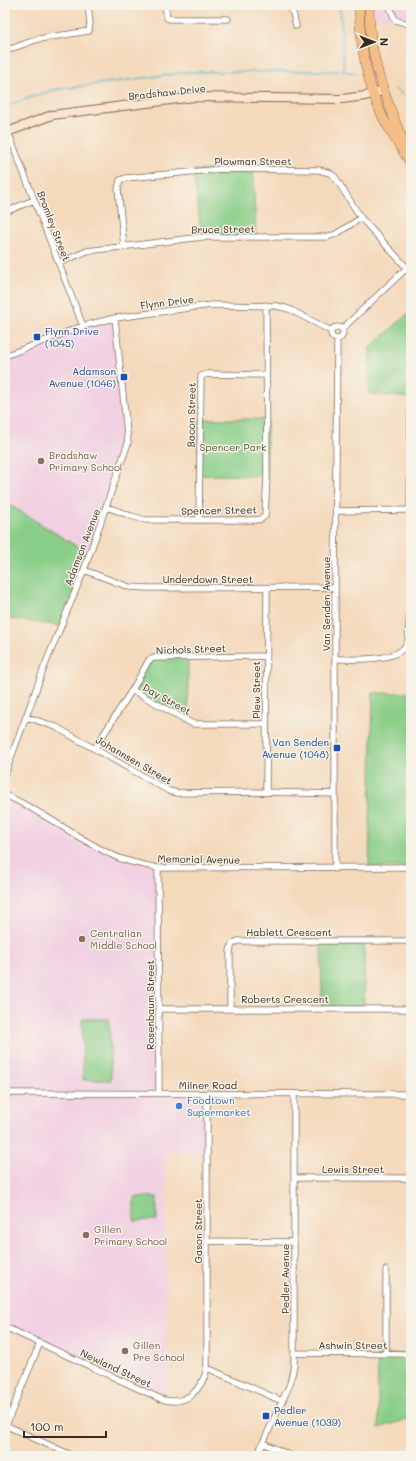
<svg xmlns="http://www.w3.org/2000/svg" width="416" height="1461" font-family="Mali,sans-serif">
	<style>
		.built { fill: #f1d0e2 }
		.green { fill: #89ce88; stroke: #627c53 }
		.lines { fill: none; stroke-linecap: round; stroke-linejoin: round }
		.stream { stroke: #4ab6c6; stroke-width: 1.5 }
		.street-casing { stroke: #7c6755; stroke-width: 7 }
		.secondary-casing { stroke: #7c6755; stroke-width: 10 }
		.primary-casing { stroke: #7c6755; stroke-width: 10 }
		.street { stroke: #fff; stroke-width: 5.5 }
		.secondary { stroke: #fbe5cf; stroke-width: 8 }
		.primary { stroke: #f6be87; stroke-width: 9 }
		.transit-dot { fill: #1a4fb4; stroke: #f7f3e8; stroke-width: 1.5 }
		.education-dot { fill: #8d6e63; stroke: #f7f3e8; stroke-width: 1.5 }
		.shop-dot { fill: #3f7fe0; stroke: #f7f3e8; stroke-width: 1.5 }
		.labels { text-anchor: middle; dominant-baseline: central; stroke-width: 3; stroke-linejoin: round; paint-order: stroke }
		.street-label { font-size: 10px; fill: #3b2a1e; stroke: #f7f3e8 }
		.transit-label { font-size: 10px; fill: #164399; stroke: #f7f3e8; text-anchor: start }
		.park-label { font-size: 10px; fill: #4e5338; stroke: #f7f3e8 }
		.education-label { font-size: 10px; fill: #785e54; stroke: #f7f3e8; text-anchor: start }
		.shop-label { font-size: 10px; fill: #366cbe; stroke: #f7f3e8; text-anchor: start }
	</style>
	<rect width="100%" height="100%" fill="#f7f3e8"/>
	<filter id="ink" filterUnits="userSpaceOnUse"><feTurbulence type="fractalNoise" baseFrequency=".025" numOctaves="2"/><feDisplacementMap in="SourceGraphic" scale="8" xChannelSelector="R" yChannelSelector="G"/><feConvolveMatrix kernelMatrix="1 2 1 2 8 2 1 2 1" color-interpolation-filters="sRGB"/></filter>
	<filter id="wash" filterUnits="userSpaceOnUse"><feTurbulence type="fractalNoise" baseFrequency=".012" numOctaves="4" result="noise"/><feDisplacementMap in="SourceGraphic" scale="16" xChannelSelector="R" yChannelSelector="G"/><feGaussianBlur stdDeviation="0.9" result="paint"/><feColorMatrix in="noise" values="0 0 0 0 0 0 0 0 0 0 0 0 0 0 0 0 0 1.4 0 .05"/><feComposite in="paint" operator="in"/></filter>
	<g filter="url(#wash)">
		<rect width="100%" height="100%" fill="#f4d9bb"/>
		<path class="built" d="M369 5H411V25L395 20 369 16Z
			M115 318 128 434 89 554 5 502V356Z
			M5 795 119 857 158 868 159 1093H207V1152H166L167 1401 5 1327Z"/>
		<path class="green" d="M193 170H253L256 238 202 237Z
			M411 311V398L369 394 370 348Z
			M199 419H267V476L199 475Z
			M5 502 89 554 61 626 5 618Z
			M188 656V722L132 690 149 660Z
			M373 693H411V867H369Z
			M364 940V1008H322L321 942Z
			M82 1019H109L111 1080H83Z
			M134 1197H157V1220L134 1221Z
			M377 1354H411V1418L379 1428Z"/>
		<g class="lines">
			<path class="stream" d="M340 5 344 71
				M395 89 411 100
				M5 106 53 90 189 72 344 71 356 73"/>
		</g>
	</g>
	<g filter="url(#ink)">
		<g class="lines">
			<g class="street-casing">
				<path id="street" d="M165 5 167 18 171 19H228
					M291 5 296 26
					M389 5 395 20 411 25
					M5 51 38 39 89 31 90 23 88 5
					M8 132 83 326
					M5 212 34 200
					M124 247 118 189 120 180 126 178 222 169 319 170 330 173 335 177 361 218 407 268
					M59 263 87 251 202 237H327L336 234 361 218
					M331 333a6 6 0 1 1 12 0a6 6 0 1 1-12 0Z
					M342 329 411 264
					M5 356 83 326 115 318 211 305 277 306 289 309 331 331
					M107 507 131 516 145 520H255L261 519 265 516 267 476 266 305
					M410 510 411 411
					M336 511 411 510
					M199 520 201 376 208 374 266 375
					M84 570 129 587 147 588 335 587
					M336 659C354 659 404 663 408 640L411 592
					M132 690 193 724H265
					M27 717 56 727 169 791 177 793 266 792 335 794
					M95 748 132 690 149 660 154 658 265 656
					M5 774 45 665 84 570 128 443 115 318
					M266 792 267 589
					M5 795C45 812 79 841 119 858 132 863 145 865 158 868L411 867
					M158 868 159 1093
					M335 869V587L337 339
					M230 1008V951L232 944 238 941H411
					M159 1009H411
					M5 1093 411 1094
					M294 1178H411
					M208 1241 294 1242
					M386 1270V1354
					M5 1327 161 1399C186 1407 202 1390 207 1368V1093
					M295 1353 411 1354
					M207 1368 282 1401
					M5 1425 73 1456
					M6 1425 40 1343
					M263 1443 291 1456
					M257 1456 290 1384 294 1365V1094"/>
			</g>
			<g class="secondary-casing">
				<path id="secondary" d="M5 133 52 115 194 97 342 99 365 96 383 91"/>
			</g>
			<g class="primary-casing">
				<path id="primary" d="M359 5C360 47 367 90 388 127 395 140 404 152 411 164
					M369 5C369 60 385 96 405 146"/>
			</g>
			<use href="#street" class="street"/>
			<use href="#secondary" class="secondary"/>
			<use href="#primary" class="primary"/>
		</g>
	</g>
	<g class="transit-dot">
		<rect x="33" y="333" width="8" height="8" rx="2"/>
		<rect x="120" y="373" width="8" height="8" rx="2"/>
		<rect x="333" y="744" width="8" height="8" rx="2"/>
		<rect x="262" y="1412" width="8" height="8" rx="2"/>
	</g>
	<g class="education-dot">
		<circle cx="41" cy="461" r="4"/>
		<circle cx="82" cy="939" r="4"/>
		<circle cx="86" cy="1235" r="4"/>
		<circle cx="125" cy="1351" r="4"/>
	</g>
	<circle class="shop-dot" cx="179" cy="1106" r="4"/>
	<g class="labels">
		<g class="street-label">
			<text transform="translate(167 92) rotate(-6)">Bradshaw Drive</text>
			<text x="253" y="161">Plowman Street</text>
			<text transform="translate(54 226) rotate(69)">Bromley Street</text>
			<text transform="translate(223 229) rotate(-1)">Bruce Street</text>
			<text transform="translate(167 302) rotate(-7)">Flynn Drive</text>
			<text transform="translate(191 415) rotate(-89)">Bacon Street</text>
			<text transform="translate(219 510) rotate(-1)">Spencer Street</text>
			<text transform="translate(82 547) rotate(-69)">Adamson Avenue</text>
			<text x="208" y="579">Underdown Street</text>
			<text transform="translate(326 604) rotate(-90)">Van Senden Avenue</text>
			<text transform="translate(191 649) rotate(-2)">Nichols Street</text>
			<text transform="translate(256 690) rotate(-90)">Plew Street</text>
			<text transform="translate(167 699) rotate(29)">Day Street</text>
			<text transform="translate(134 760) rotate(30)">Johannsen Street</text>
			<text transform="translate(199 859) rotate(1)">Memorial Avenue</text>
			<text x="289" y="932">Hablett Crescent</text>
			<text x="285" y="999">Roberts Crescent</text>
			<text transform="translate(150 1005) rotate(-90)">Rosenbaum Street</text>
			<text x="208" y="1085">Milner Road</text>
			<text x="353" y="1169">Lewis Street</text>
			<text transform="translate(198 1231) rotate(-90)">Gason Street</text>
			<text transform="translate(285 1279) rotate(-90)">Pedler Avenue</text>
			<text x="353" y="1345">Ashwin Street</text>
			<text transform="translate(116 1368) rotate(25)">Newland Street</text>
		</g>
		<g class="transit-label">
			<text x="45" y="331">Flynn Drive<tspan x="45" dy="12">(1045)</tspan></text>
			<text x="116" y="371" text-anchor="end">Adamson<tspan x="116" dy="12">Avenue (1046)</tspan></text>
			<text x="329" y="742" text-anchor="end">Van Senden<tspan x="329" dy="12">Avenue (1048)</tspan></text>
			<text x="274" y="1410">Pedler<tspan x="274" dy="12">Avenue (1039)</tspan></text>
		</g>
		<g class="park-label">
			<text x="233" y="447">Spencer Park</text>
		</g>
		<g class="education-label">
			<text x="49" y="455">Bradshaw<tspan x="49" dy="12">Primary School</tspan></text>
			<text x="90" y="933">Centralian<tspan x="90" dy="12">Middle School</tspan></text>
			<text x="94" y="1229">Gillen<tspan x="94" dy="12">Primary School</tspan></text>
			<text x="133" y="1345">Gillen<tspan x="133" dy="12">Pre School</tspan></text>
		</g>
		<g class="shop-label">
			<text x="187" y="1100">Foodtown<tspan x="187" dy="12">Supermarket</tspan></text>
		</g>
	</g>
	<rect width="416" height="1461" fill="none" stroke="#f7f3e8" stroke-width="20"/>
	<g transform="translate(374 42) rotate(90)" stroke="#f7f3e8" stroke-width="3" paint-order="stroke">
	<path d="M0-3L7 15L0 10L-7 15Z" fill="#3b2a1e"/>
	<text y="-6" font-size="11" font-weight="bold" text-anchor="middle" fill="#3b2a1e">N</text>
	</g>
	<path d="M24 1431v6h82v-6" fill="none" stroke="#3b2a1e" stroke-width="2"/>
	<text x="30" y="1431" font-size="12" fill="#3b2a1e" stroke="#f7f3e8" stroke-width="3" paint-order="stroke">100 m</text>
</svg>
